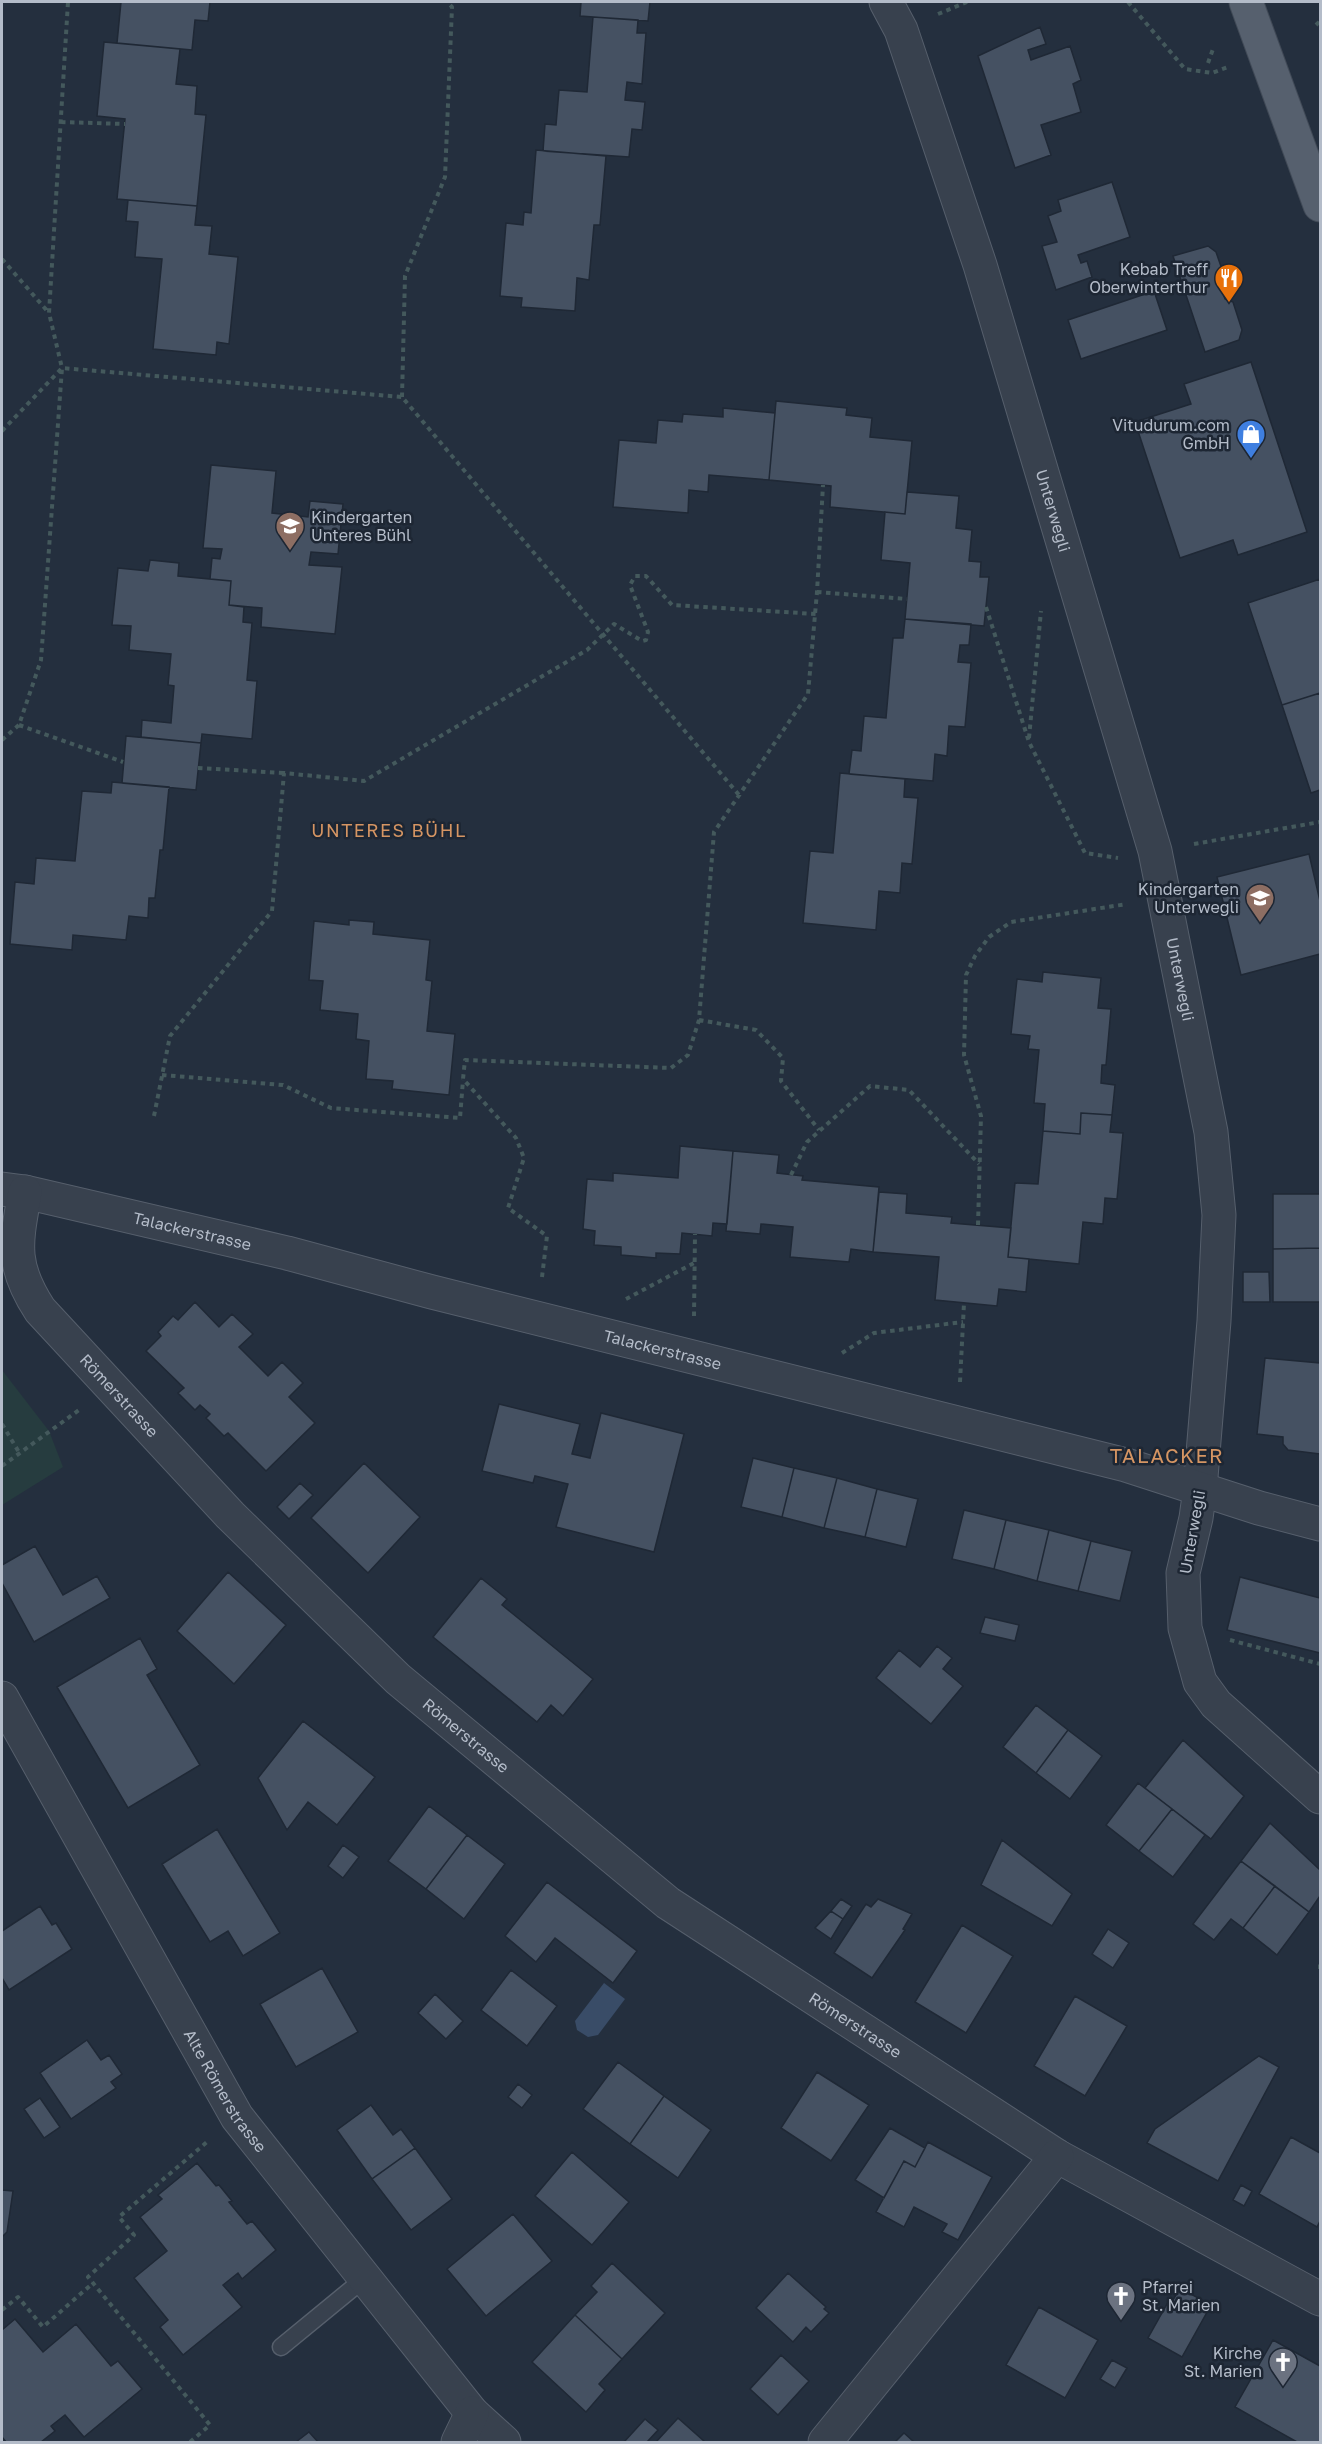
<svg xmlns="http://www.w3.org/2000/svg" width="1322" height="2444" font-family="'Golos Text',sans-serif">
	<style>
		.green { fill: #263c3f }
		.water { fill: #394c67 }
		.building { fill: #455162; stroke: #1f2835; stroke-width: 1.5 }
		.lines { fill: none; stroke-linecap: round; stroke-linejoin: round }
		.lane-casing { stroke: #565f6c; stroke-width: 19 }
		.street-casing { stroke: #565f6c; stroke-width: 35 }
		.primary-casing { stroke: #414a57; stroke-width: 35 }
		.path { stroke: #44595c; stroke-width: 4; stroke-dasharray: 4.5 4.5; stroke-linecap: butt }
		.lane { stroke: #38414e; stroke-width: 16 }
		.street { stroke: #38414e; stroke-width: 33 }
		.primary { stroke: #56606e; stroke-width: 33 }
		.labels { text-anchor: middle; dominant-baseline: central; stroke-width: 5; stroke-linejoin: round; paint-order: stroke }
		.poi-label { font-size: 16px; fill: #b4bcc9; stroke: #1d2633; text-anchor: end }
		.street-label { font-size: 16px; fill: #b4bcc9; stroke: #1d2633 }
		.neighbourhood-label { font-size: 18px; letter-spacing: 1.5px; fill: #d59563; stroke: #1d2633 }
		.quarter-label { font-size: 20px; letter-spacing: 1.5px; fill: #d59563; stroke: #1d2633 }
	</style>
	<rect width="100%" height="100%" fill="#242f3e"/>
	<path class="green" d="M2 1370 49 1431 63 1467 2 1505Z"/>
	<path class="water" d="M604 1983 625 1999 598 2035 588 2037 577 2030 575 2021Z"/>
	<path class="building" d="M121 2H210L208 21 195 20 192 50 117 43Z
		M581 2H650L648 21 580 16Z
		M593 17 638 20 637 33H646L642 84 627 82 625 100 645 102 642 130 632 129 629 157 543 151 545 124 556 125 559 90 587 92Z
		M1040 27 1046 44 1028 50 1031 60 1070 46 1081 80 1073 84 1081 112 1041 125 1051 155 1015 168 978 56Z
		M104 42 180 49 176 84 197 86 195 114 206 115 197 206 117 199 125 119 97 116Z
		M536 150 606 156 600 225H594L589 280 577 278 575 311 521 307 522 298 500 296 506 223 523 225 524 212 531 213Z
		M1112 182 1130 237 1078 255 1081 263 1087 261 1092 277 1056 290 1042 246 1057 242 1048 216 1061 211 1058 200Z
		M128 200 197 206 195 225 212 226 209 254 238 257 229 344 217 342 216 355 153 349 162 259 135 257 138 222 126 221Z
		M1208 246 1216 252 1225 278 1221 287 1225 299 1233 302 1242 330 1239 340 1205 352 1173 256Z
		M1154 291 1167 330 1081 359 1068 320Z
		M1251 362 1307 532 1238 555 1233 540 1180 558 1135 422 1191 404 1184 384Z
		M776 401 847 408 846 415 872 418 870 437 912 441 905 514 830 507 831 486 769 480Z
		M723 408 775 413 769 480 709 475 708 492 689 490 688 513 613 507 619 440 656 443 658 420 682 422 683 414 723 417Z
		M211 465 276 471 272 513 308 517 310 501 343 504 338 554 311 552 309 565 342 567 335 634 261 627 262 608 229 605 231 581 210 579 212 558 220 559 222 549 203 548Z
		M907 492 959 496 956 528 972 530 969 561 981 562 980 577H989L984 626 905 619 910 563 881 560 885 512 905 514Z
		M150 560 179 563 178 576 231 581 229 605 244 607 243 622 252 623 247 680 257 681 252 739 202 734 201 743 141 737 142 720 171 723 174 686 168 685 171 654 129 650 131 626 112 625 118 568 148 571Z
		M1320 579V693L1282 705 1248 603Z
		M905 619 971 624 969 645H960L958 662 971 663 965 727 949 726 947 756 935 754 933 781 849 774 852 750 861 751 864 716 886 718 893 638H903Z
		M1320 693V790L1311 793 1282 705Z
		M126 736 201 743 196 790 122 783Z
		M840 773 905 779 904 797 918 798 912 864 902 863 900 893 879 891 876 930 803 923 810 851 833 853Z
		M112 782 169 787 163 850H160L155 898H149L148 918 129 916 126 940 73 935 72 950 10 944 15 882 34 884 36 858 75 861 82 791 111 793Z
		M1309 854 1320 901V954L1241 975 1217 877Z
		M349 920 374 922 373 934 430 940 426 980 432 981 427 1031 455 1034 449 1095 392 1089 393 1081 366 1079 369 1041 356 1039 358 1014 320 1010 323 981 309 980 314 921 349 925Z
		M1043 972 1101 978 1098 1008 1111 1009 1106 1065H1102L1101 1083 1115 1085 1112 1115 1081 1113 1080 1134 1043 1131 1045 1104 1034 1103 1039 1050 1028 1049 1030 1036 1011 1034 1017 979 1042 982Z
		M1081 1113 1112 1115 1110 1132 1123 1133 1117 1199 1105 1198 1103 1224 1083 1222 1079 1264 1008 1257 1015 1183 1038 1184 1043 1131 1080 1134Z
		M680 1146 733 1151 727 1224 713 1223 712 1236 682 1233 680 1254 656 1253V1258L621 1255V1247L594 1245 595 1231 583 1229 587 1179 613 1181V1173L678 1178Z
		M733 1151 779 1155 777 1173 803 1176 802 1180 879 1187 873 1252 851 1249 849 1262 790 1257 793 1227 761 1224 760 1234 726 1231Z
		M879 1192 907 1194 906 1213 952 1217 951 1223 1011 1228 1008 1257 1029 1259 1026 1292 999 1289 997 1306 935 1300 939 1257 873 1252Z
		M1273 1194H1320V1248L1273 1249Z
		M1320 1248V1302H1273V1249Z
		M1243 1272H1269L1270 1302H1243Z
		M195 1302 219 1327 232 1314 253 1334 239 1347 268 1376 282 1362 303 1383 289 1397 315 1423 266 1471 228 1433 224 1436 206 1418 210 1414 200 1405 195 1410 178 1393 184 1388 146 1351 161 1336 158 1332 173 1316 178 1320Z
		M1265 1358 1320 1363V1454L1288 1450 1283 1444V1437L1257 1434Z
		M499 1404 580 1424 572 1454 590 1458 601 1413 684 1434 654 1552 556 1527 568 1484 535 1476 533 1483 482 1471Z
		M753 1458 794 1468 782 1517 741 1507Z
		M364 1463 420 1517 368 1573 311 1518Z
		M794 1468 837 1478 824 1528 782 1517Z
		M837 1478 877 1489 865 1537 824 1528Z
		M300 1483 313 1495 289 1519 277 1507Z
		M877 1489 918 1499 906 1547 865 1537Z
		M964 1510 1006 1520 994 1569 952 1559Z
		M1006 1520 1049 1530 1037 1581 994 1569Z
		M1049 1530 1091 1541 1078 1591 1037 1581Z
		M1091 1541 1132 1551 1120 1601 1078 1591Z
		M35 1546 63 1595 97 1576 110 1598 34 1642 2 1583V1565Z
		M228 1572 286 1625 234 1684 177 1631Z
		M1240 1577 1320 1598V1653L1227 1630Z
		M481 1578 507 1599 502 1605 593 1679 563 1716 551 1705 537 1722 433 1637Z
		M985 1617 1019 1625 1015 1641 980 1633Z
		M140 1638 157 1669 147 1675 200 1765 128 1808 57 1687Z
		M937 1646 952 1658 943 1669 963 1686 931 1724 876 1678 899 1650 920 1667Z
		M1036 1705 1068 1730 1036 1773 1003 1747Z
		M303 1721 375 1777 337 1825 308 1802 287 1830 258 1778Z
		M1068 1730 1102 1756 1070 1799 1036 1773Z
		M1183 1740 1244 1796 1211 1839 1145 1788Z
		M1138 1783 1172 1809 1139 1851 1106 1825Z
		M429 1806 467 1835 426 1889 388 1861Z
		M1172 1809 1205 1835 1173 1877 1139 1851Z
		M1270 1823 1320 1870V1896L1309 1912 1241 1861Z
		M217 1829 280 1933 243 1956 228 1931 210 1942 162 1864Z
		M467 1835 505 1864 464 1919 426 1889Z
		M1002 1840 1072 1894 1052 1926 981 1885Z
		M343 1845 359 1857 343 1878 328 1866Z
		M1241 1861 1275 1886 1243 1928 1231 1919 1214 1940 1193 1924Z
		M547 1882 637 1951 613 1983 555 1938 536 1962 505 1936Z
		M1275 1886 1309 1912 1277 1955 1243 1928Z
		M841 1899 852 1906 843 1919 831 1911Z
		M878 1899 912 1914 903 1929 905 1930 872 1978 834 1953 866 1904 871 1907Z
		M40 1906 52 1925 56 1923 72 1949 9 1990 2 1978V1931Z
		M831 1911 843 1919 831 1939 815 1928Z
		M962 1925 1013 1956 966 2033 915 2002Z
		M1108 1929 1129 1943 1113 1968 1092 1954Z
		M322 1968 358 2032 296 2067 260 2004Z
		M511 1970 557 2006 527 2046 481 2010Z
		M435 1994 463 2021 446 2039 418 2013Z
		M1075 1996 1127 2026 1085 2096 1034 2066Z
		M87 2040 101 2060 109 2055 122 2074 111 2082 116 2088 71 2119 40 2073Z
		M1259 2056 1279 2067 1218 2181 1147 2143 1155 2129Z
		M618 2062 664 2096 630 2144 583 2109Z
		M817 2072 869 2105 831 2161 781 2128Z
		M518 2084 532 2095 522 2108 508 2097Z
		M664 2096 711 2130 678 2178 630 2144Z
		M40 2098 60 2127 44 2138 24 2109Z
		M371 2105 393 2135 401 2129 415 2148 372 2179 337 2130Z
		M890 2128 925 2148 915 2167 904 2161 884 2198 855 2180Z
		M1291 2137 1320 2153V2221L1317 2227 1259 2194Z
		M928 2142 992 2177 958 2240 942 2232 947 2224 914 2207 904 2227 876 2212 904 2161 915 2167Z
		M415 2148 452 2199 411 2230 372 2179Z
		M572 2152 629 2202 592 2245 535 2196Z
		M197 2163 216 2186 219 2185 232 2201 229 2202 247 2224 252 2221 276 2250 242 2279 238 2273 223 2285 242 2307 183 2355 160 2327 168 2320 134 2278 167 2251 140 2217 162 2199 158 2195Z
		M1241 2185 1252 2191 1244 2206 1233 2200Z
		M2 2190 13 2191 7 2232 2 2237Z
		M513 2214 552 2261 486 2316 447 2269Z
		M612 2263 665 2313 622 2359 575 2315 597 2292 591 2286Z
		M788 2273 826 2307 824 2309 829 2313 811 2332 806 2327 793 2342 756 2308Z
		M1180 2288 1211 2305 1182 2357 1148 2338 1167 2304 1170 2305Z
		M1039 2307 1098 2340 1065 2398 1006 2365Z
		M575 2315 622 2359 599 2384 605 2390 586 2412 532 2362Z
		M15 2319 43 2352 76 2324 111 2366 118 2361 142 2389 84 2437 65 2415 51 2426 55 2431 41 2442H6L2 2437V2330Z
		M1273 2340 1320 2366V2442H1297L1235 2407Z
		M781 2355 809 2381 778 2415 750 2389Z
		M1112 2360 1127 2368 1115 2388 1100 2379Z
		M678 2418 705 2442H656Z
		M645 2419 658 2430 647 2442H624Z
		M309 2432 318 2442H296Z
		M904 2433 914 2442H895Z"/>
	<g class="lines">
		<g class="lane-casing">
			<path id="lane" d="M281 2347 365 2278"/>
		</g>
		<g class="street-casing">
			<g id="street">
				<path id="s1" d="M886 2 901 30 980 265 1155 851 1211 1132 1219 1215 1214 1321 1200 1489 1196 1518 1183 1573 1185 1628 1200 1682 1216 1704 1320 1797"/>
				<path id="s2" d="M2 1189 25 1192 287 1253 432 1292 1126 1465 1259 1508 1320 1524"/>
				<path id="s3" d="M25 1192C16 1243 10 1264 40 1310L230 1515 398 1679 668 1903 1057 2156 1320 2299"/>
				<path id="s4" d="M2 1698 237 2117 472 2413 504 2442"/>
				<path d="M458 2442 472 2413"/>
				<path d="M825 2442 1057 2156"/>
			</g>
		</g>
		<g class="primary-casing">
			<path id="primary" d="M1246 2 1320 205"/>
		</g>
		<path class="path" d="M1128 2 1185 69 1212 73 1228 67
			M938 14 967 2
			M1316 25 1320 21
			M1208 63 1213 49
			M61 122 125 124
			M2 259 49 313
			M402 397 405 276 445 177 452 7 447 2
			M2 431 62 368 49 313 68 2
			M817 592 907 599
			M986 607 1029 742 1085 853 1118 858
			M19 725 123 762
			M1029 738 1041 611
			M2 740 19 725 41 660 62 368 402 397 739 795
			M198 768 284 773
			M1194 844 1320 822
			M699 1020 756 1030 783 1058 781 1081 819 1130
			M162 1075 283 1085 331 1108 460 1118 463 1080
			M154 1116 170 1036 272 911 284 773 364 781 587 650 614 624 642 641 646 640 648 632 630 585 635 576H646L672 605 816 614
			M791 1175 807 1142 870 1086 909 1090 979 1164
			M978 1225 981 1116 964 1055 966 975 975 956 989 937 1011 922 1127 904
			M542 1277 547 1236 508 1208 524 1158 516 1138 463 1079 465 1060 671 1068 688 1055 699 1020 714 832 808 694 817 592 823 485
			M626 1299 694 1263
			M694 1316 695 1234
			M842 1353 874 1333 963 1322
			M960 1382 964 1303
			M2 1424 20 1454
			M2 1466 79 1410
			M1230 1640 1320 1664
			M1320 1969V1964
			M2 2310 18 2297 43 2327 93 2283
			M190 2442 210 2425 88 2277 134 2235 119 2217 207 2142"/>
		<use href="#lane" class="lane"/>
		<use href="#street" class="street"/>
		<use href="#primary" class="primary"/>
	</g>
	<defs>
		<g id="restaurant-pin" transform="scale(1.5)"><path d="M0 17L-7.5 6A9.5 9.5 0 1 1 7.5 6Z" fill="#e8710a" stroke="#1d2633"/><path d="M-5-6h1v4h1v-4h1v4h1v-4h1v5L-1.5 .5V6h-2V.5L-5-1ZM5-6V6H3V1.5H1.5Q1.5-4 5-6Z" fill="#fff"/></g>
		<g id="shop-pin" transform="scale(1.5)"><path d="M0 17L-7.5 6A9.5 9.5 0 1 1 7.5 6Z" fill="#3f7fe0" stroke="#1d2633"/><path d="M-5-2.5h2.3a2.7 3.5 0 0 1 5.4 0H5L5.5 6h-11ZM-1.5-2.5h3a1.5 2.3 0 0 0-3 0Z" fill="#fff"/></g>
		<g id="school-pin" transform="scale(1.5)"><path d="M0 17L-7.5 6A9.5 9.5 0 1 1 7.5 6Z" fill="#8d6e63" stroke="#1d2633"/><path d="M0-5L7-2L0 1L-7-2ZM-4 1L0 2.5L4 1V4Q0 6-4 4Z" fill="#fff"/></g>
		<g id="church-pin" transform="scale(1.5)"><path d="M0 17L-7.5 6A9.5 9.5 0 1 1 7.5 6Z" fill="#6b7280" stroke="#1d2633"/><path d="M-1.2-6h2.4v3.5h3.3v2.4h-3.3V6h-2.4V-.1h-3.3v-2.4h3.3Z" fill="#fff"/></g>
	</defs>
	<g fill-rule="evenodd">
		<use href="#restaurant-pin" x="1229" y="278"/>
		<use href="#shop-pin" x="1251" y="434"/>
		<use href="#school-pin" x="290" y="526"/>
		<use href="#school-pin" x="1260" y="898"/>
		<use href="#church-pin" x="1121" y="2296"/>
		<use href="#church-pin" x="1283" y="2362"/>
	</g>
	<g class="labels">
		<g class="poi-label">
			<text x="1208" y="269">Kebab Treff<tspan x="1208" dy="18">Oberwinterthur</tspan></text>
			<text x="1230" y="425">Vitudurum.com<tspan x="1230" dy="18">GmbH</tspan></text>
			<text x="311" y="517" text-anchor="start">Kindergarten<tspan x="311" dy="18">Unteres Bühl</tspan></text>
			<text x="1239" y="889">Kindergarten<tspan x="1239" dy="18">Unterwegli</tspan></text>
			<text x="1142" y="2287" text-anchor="start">Pfarrei<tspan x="1142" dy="18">St. Marien</tspan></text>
			<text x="1262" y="2353">Kirche<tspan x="1262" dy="18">St. Marien</tspan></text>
		</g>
		<g class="street-label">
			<text stroke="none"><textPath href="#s1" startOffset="536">Unterwegli</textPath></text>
			<text stroke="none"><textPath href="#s1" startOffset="1022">Unterwegli</textPath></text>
			<text stroke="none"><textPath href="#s2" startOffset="195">Talackerstrasse</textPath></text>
			<text stroke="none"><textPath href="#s2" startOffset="680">Talackerstrasse</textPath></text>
			<text stroke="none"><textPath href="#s3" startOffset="240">Römerstrasse</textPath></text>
			<text transform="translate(1192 1532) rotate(-80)">Unterwegli</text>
			<text stroke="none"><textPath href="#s3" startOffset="726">Römerstrasse</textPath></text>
			<text stroke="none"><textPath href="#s3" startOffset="1212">Römerstrasse</textPath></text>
			<text stroke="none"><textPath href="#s4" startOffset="452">Alte Römerstrasse</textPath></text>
		</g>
		<g class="neighbourhood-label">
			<text x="389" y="830">UNTERES BÜHL</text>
		</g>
		<g class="quarter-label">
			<text x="1167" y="1455">TALACKER</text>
		</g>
	</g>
	<rect width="1322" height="2444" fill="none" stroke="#b4bcc9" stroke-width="6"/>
</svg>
